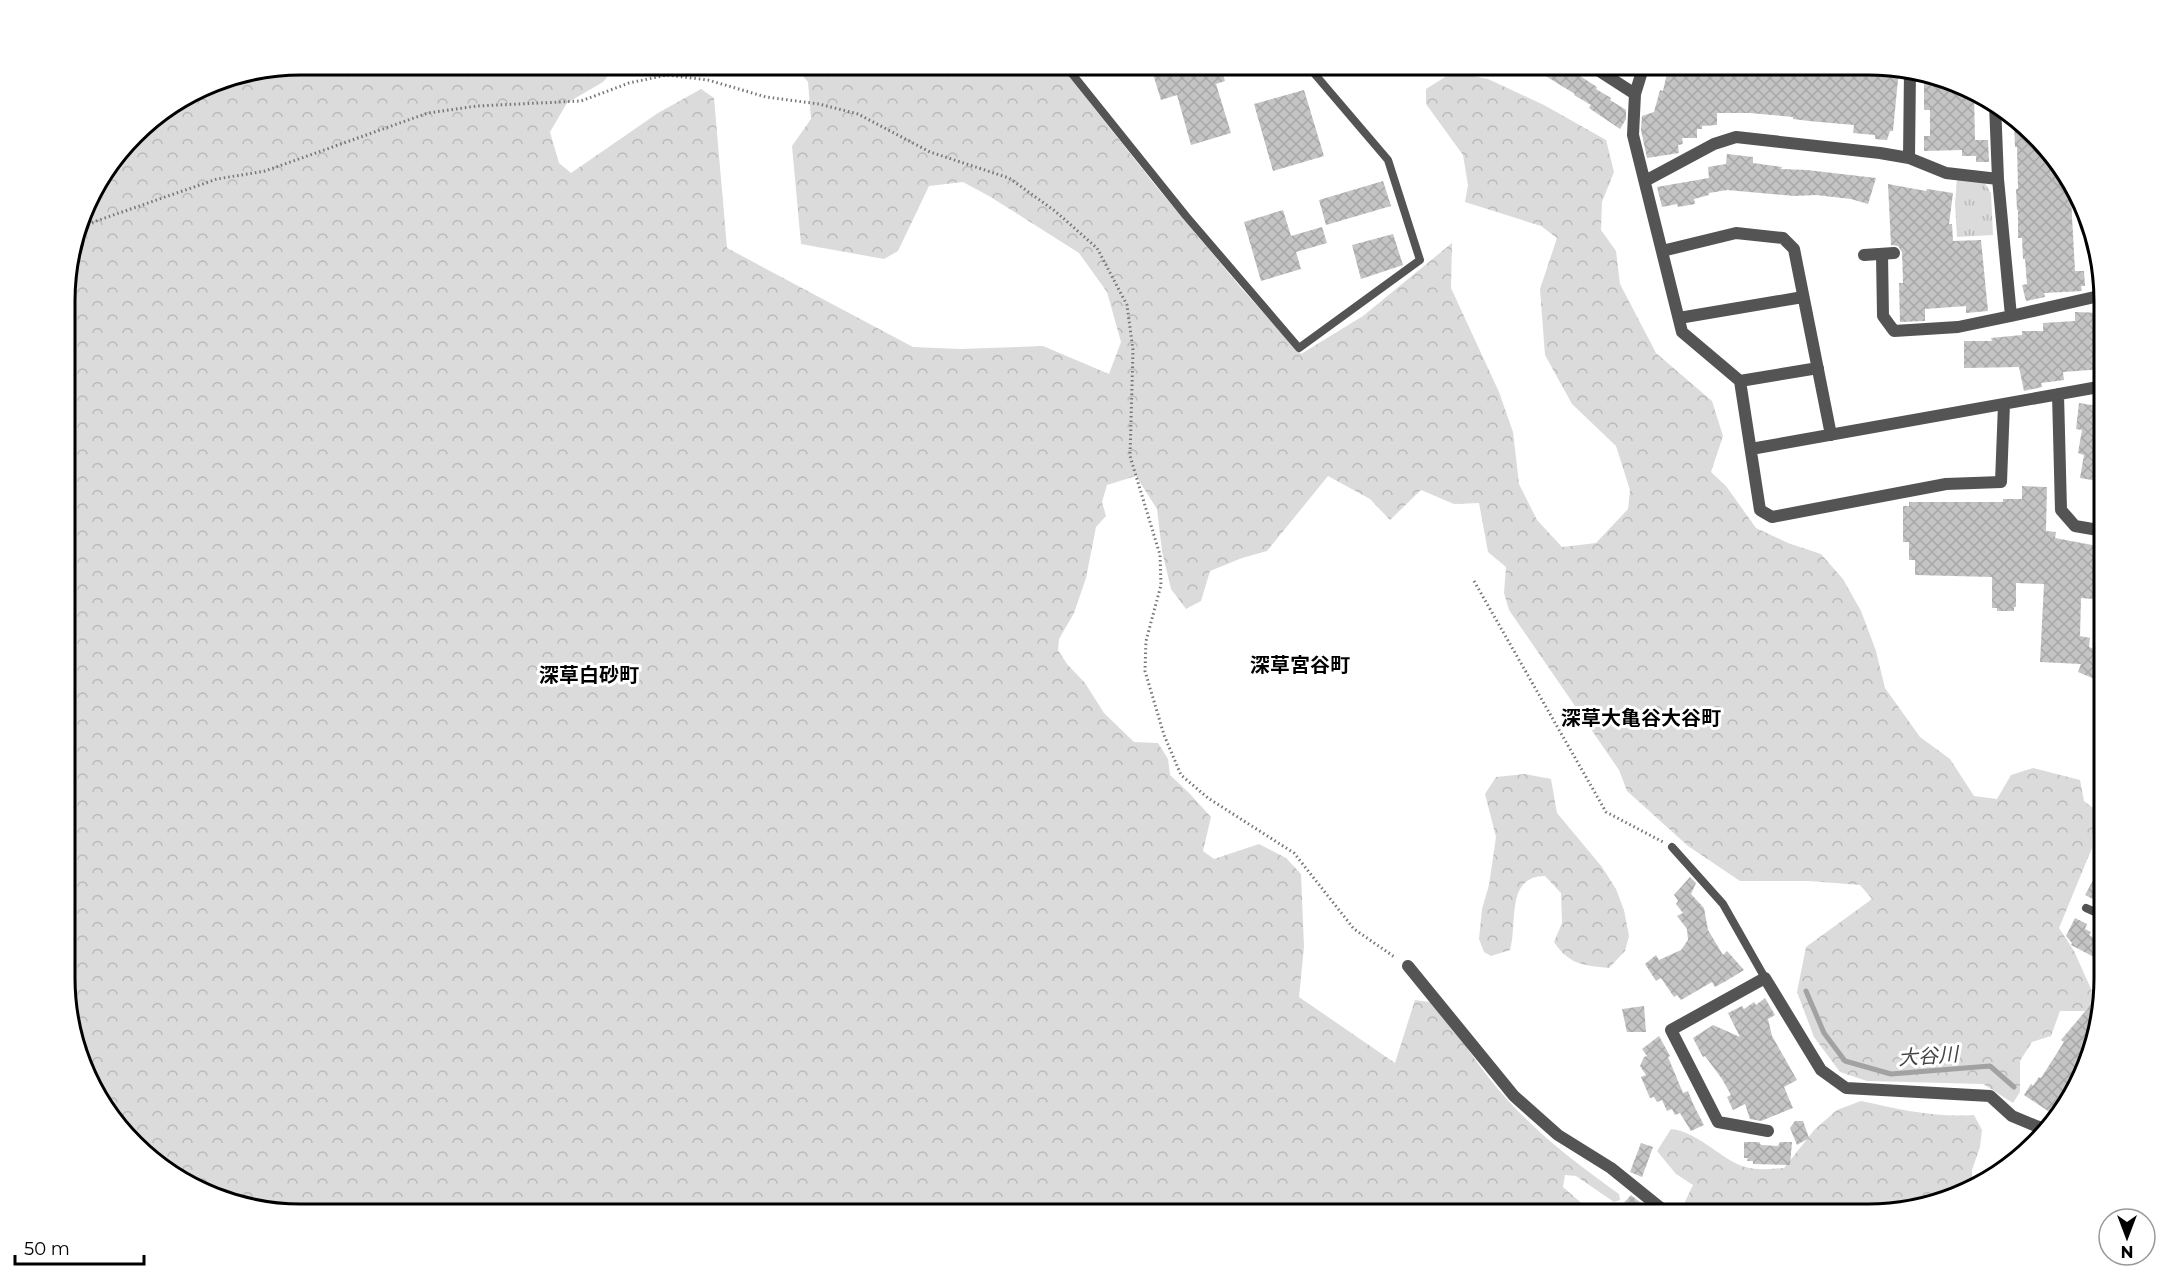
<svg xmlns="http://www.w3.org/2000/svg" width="2169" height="1279" font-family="Montserrat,'Noto Sans JP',sans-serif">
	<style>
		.forest { fill: url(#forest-crowns) }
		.park { fill: url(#park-tufts) }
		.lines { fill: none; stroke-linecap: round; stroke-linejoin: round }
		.stream { stroke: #a2a2a2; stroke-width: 5 }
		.building { fill: url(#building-cross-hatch) }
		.path { stroke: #767676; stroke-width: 3; stroke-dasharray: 1.5 3; stroke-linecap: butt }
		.lane { stroke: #545454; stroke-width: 8 }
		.street { stroke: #545454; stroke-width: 12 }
		.labels { text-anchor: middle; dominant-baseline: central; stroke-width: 6; stroke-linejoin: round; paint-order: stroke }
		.neighbourhood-label { font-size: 20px; font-weight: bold; fill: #000; stroke: #fff }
		.water-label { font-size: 20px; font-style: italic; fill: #434343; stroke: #fff }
		.rim { fill: none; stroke: #000; stroke-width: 3 }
	</style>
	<defs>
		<pattern id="forest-crowns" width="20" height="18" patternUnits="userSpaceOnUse" patternTransform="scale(1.5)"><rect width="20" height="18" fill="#dbdbdb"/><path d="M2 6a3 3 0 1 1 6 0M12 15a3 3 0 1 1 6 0" fill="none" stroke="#bababa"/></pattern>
		<pattern id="park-tufts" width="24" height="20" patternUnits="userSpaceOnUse" patternTransform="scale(1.5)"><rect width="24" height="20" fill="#dbdbdb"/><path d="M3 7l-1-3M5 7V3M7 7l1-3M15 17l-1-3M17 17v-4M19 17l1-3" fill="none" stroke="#bababa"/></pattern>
		<pattern id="building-cross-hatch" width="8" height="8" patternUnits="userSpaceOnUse" patternTransform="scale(1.5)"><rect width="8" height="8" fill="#c4c4c4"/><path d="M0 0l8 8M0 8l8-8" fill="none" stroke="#a7a7a7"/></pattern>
	</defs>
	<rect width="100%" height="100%" fill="#fff"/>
	<path class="forest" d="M301 65H617L603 82 567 103 550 132 559 163 571 173 658 113 701 89 714 98 727 248 913 347 960 349 1043 346 1109 374 1121 342 1107 292 1079 253 989 196 963 182 929 186 898 251 884 259 801 244 792 146 811 119 808 82 793 65H1060L1155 185 1242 289 1301 354 1363 316 1452 243 1451 288 1499 392 1513 432 1519 484 1537 520 1562 547 1596 543 1628 509 1630 490 1616 446 1572 404 1545 355 1540 289 1557 238 1541 226 1465 202 1468 185 1463 155 1426 104V89L1453 72 1488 79 1544 105 1606 140 1614 172 1602 202 1601 230 1616 251 1620 284 1656 353 1712 401 1723 436 1711 472 1726 486 1756 528 1788 543 1821 554 1843 579 1861 611 1876 651 1885 688 1920 737 1950 759 1974 796 1997 799 2011 775 2033 768 2080 780 2084 801 2097 811 2101 824 2092 834V848L2059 928 2074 951 2096 1000 2085 1011H2060L2051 1036 2032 1042 2020 1061V1092L2013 1103 1983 1084 1867 1081 1840 1072 1814 1037 1797 992 1806 947 1872 899 1860 885 1809 881H1740L1688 846 1627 791 1619 770 1509 610 1504 593 1506 567 1488 552 1479 503 1454 504 1421 490 1390 520 1370 499 1328 476 1267 551 1242 558 1210 571 1201 601 1186 609 1171 589 1162 551 1157 509 1136 476 1107 485 1102 502 1106 516 1096 527 1086 578 1074 613 1059 639 1058 650 1067 664 1085 683 1104 713 1134 742 1158 743 1168 759 1170 775 1189 793 1211 817 1203 851 1214 859 1259 844 1286 858 1301 874 1304 947 1299 997 1395 1063 1415 1000 1436 1003C1454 1028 1470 1054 1489 1078 1527 1126 1570 1159 1619 1194L1620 1200 1614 1202 1576 1176 1565 1175 1563 1187 1594 1214H300L239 1206 182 1183 104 1109 66 1009V270L89 196 145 123 211 82Z
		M1525 774 1551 779 1557 813 1602 867 1616 889 1624 910 1629 936 1625 951 1609 968C1583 965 1569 965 1554 942L1562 923 1561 893 1545 876C1505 876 1518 924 1510 950L1491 956 1484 952 1479 939 1482 909 1489 885 1496 837 1485 794 1496 777Z
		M1861 1101C1898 1109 1936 1118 1974 1115L1982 1130 1980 1147 1972 1170V1187L1883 1214H1686L1682 1208 1693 1185 1676 1174 1657 1151 1671 1129C1698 1132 1717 1156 1742 1166 1756 1171 1769 1169 1784 1168L1815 1129 1837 1110Z"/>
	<path class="park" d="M1957 179 1984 182 1991 193 1993 235 1957 237 1955 204Z"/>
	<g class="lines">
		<path class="stream" d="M1806 991 1824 1033 1845 1061 1891 1074 1990 1066 2014 1087"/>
	</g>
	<path class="building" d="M1187 64H1220L1225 81 1216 84 1231 133 1191 145 1177 95 1161 100 1153 74Z
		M1526 64H1569L1579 70 1577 74 1597 87 1596 89 1611 98 1610 100 1626 110V119L1620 129 1589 108 1591 105 1574 95 1575 94Z
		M1669 64H1831L1872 71 1873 65 1899 69 1893 131H1890L1887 140 1875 139V135L1853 133 1854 125 1809 121 1793 119V117L1750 113H1717V125L1702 126V129H1697V138H1682L1683 144 1678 145 1679 153 1647 158 1641 130 1642 116 1654 112 1660 90 1663 91Z
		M1924 72 1974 91 1975 140H1988L1989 162H1976V156H1962V150L1924 151V136H1930V110H1924Z
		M1304 90 1324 156 1273 171 1254 104Z
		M2014 122 2065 170 2070 180 2075 271H2084L2085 286H2081L2082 291 2044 293 2045 297 2026 301 2022 285 2027 284 2025 259H2023L2022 238H2018V210H2017L2016 189H2018L2017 147H2015Z
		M1727 154 1753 157V163L1782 167 1781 169 1807 170 1876 178 1868 204 1851 199 1816 195 1795 196 1727 190 1709 193V195L1694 199 1695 204 1678 207 1677 204 1662 207 1657 187 1709 178 1708 167 1726 164Z
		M1383 181 1391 206 1326 225 1319 200Z
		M1888 184 1926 191 1927 189 1953 193 1949 224H1952L1953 241 1981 240 1988 311 1966 313V306L1925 309V321L1900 322 1899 283H1903L1902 252 1898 246 1891 245Z
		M1283 210 1291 236 1322 227 1327 243 1296 252 1301 269 1261 281 1244 222Z
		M1393 234 1403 265 1361 279 1352 245Z
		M2075 312 2104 313V369L2063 372 2064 380 2041 383 2042 387 2024 391 2019 367 1964 368V341H1992L1991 338 2022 335V331H2043V323L2075 321Z
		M2079 403 2104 407V482L2080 478 2084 455 2078 453 2082 430 2076 429Z
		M2022 486 2047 487 2046 531 2056 532 2055 538 2103 547 2099 573H2104V600L2081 598 2080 636 2090 638 2089 647 2104 653V683L2078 672 2081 664 2040 662 2044 584 2016 583V607H2014V611H1997V608H1992V577L1915 575V560H1909V542H1903V506H1909V502H2003V499H2022Z
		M2104 860V888L2097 901 2085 895Z
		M1690 877 1696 883 1691 894 1704 908 1708 930 1723 955 1727 951 1744 970 1726 981 1715 987 1712 982 1681 1000 1677 995 1674 997 1661 978 1656 981 1645 964 1656 955 1659 960 1681 950 1688 940 1687 929 1677 916 1683 913 1676 904 1678 901 1674 895Z
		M2075 918 2087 924 2085 929 2091 932 2089 935 2102 942 2094 957 2071 945 2072 943 2066 936Z
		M2104 989 2079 1076 2066 1095 2068 1101 2057 1117 2024 1095 2031 1084 2033 1086 2039 1077 2041 1078 2064 1042 2061 1040Z
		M1765 998 1775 1015 1768 1019 1772 1036 1797 1080 1784 1087 1793 1108 1761 1121 1750 1119 1745 1104 1733 1110 1727 1097 1731 1095 1722 1079 1705 1056 1703 1057 1693 1038 1713 1025 1740 1037 1728 1013 1742 1006 1744 1009 1754 1002 1756 1005Z
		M1644 1006 1646 1032H1627L1622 1009Z
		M1659 1036 1670 1056 1668 1057 1683 1093 1688 1091 1694 1106 1704 1125 1691 1131 1680 1113 1675 1115 1672 1109 1667 1111 1662 1100 1657 1102 1654 1097 1650 1098 1641 1077 1646 1075 1640 1066 1644 1057 1647 1056 1642 1049Z
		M1795 1121H1803L1809 1138 1797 1145 1790 1128Z
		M1744 1142H1759L1761 1145 1778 1146 1780 1142H1792L1790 1165 1753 1164V1161H1747L1748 1158H1744Z
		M1641 1143 1653 1147 1642 1177 1630 1172Z
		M1631 1195 1652 1212 1654 1214H1632L1622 1205Z"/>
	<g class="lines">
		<path class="path" d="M79 227 217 179 265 171 428 113 477 106 581 101 629 83 667 75 708 80 766 97 819 104 858 114 930 152 1009 178 1055 211 1097 248 1127 305 1133 350 1130 456 1160 555 1161 585 1146 641 1145 671 1164 735 1181 775 1208 798 1294 853 1354 929 1396 958
			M1474 581 1606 812 1663 842"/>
		<path class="lane" d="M1065 65 1186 216 1299 348 1420 260 1388 160 1307 65
			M1672 847 1723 904 1765 978
			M2086 908 2104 916
			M2072 1097 2073 1096"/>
		<path class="street" d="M1590 65 1635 94
			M1644 65 1635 94 1633 135 1682 332 1740 381 1760 510 1772 517 1946 484 2001 482 2004 404
			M1995 104 1998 179 2011 316 2099 296 2095 240
			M1909 158 1910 70
			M1645 181 1714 144 1736 137 1880 153 1909 158 1946 173 1998 179
			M1662 251 1736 233 1783 238 1794 249 1831 435
			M1882 254 1883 316 1894 331 1958 327 2011 316
			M1864 255 1894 253
			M1679 318 1803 297
			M1740 381 1818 368
			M2058 394 2061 510 2075 526 2104 531
			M1751 449 2104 386
			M1408 966 1514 1096 1558 1135 1611 1168 1668 1214
			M1768 1131 1718 1122 1671 1030 1765 978 1821 1070 1846 1088 1990 1096 2012 1116 2036 1126 2048 1129"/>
	</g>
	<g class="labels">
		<g class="neighbourhood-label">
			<text x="1300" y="665">深草宮谷町</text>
			<text x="589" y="675">深草白砂町</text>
			<text x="1641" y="718">深草大亀谷大谷町</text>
		</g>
		<g class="water-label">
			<text transform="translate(1928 1056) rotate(-4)">大谷川</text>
		</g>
	</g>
	<path d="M0 0H2169V1279H0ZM301 75H1868A226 226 0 0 1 2094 301V978A226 226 0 0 1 1868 1204H301A226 226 0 0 1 75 978V301A226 226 0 0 1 301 75Z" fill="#fff" fill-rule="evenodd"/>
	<path class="rim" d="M301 75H1868A226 226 0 0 1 2094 301V978A226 226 0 0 1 1868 1204H301A226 226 0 0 1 75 978V301A226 226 0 0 1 301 75Z"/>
	<g transform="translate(2127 1237) rotate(180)"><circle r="28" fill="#ffffff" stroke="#999999" stroke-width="1.5"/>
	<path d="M0-4.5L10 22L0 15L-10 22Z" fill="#000000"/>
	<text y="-9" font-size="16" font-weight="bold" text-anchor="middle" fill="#000000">N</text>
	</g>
	<path d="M15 1255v9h129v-9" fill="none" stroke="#000000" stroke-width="3"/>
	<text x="24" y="1255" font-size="18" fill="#000000" stroke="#ffffff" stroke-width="4.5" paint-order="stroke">50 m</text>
</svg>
